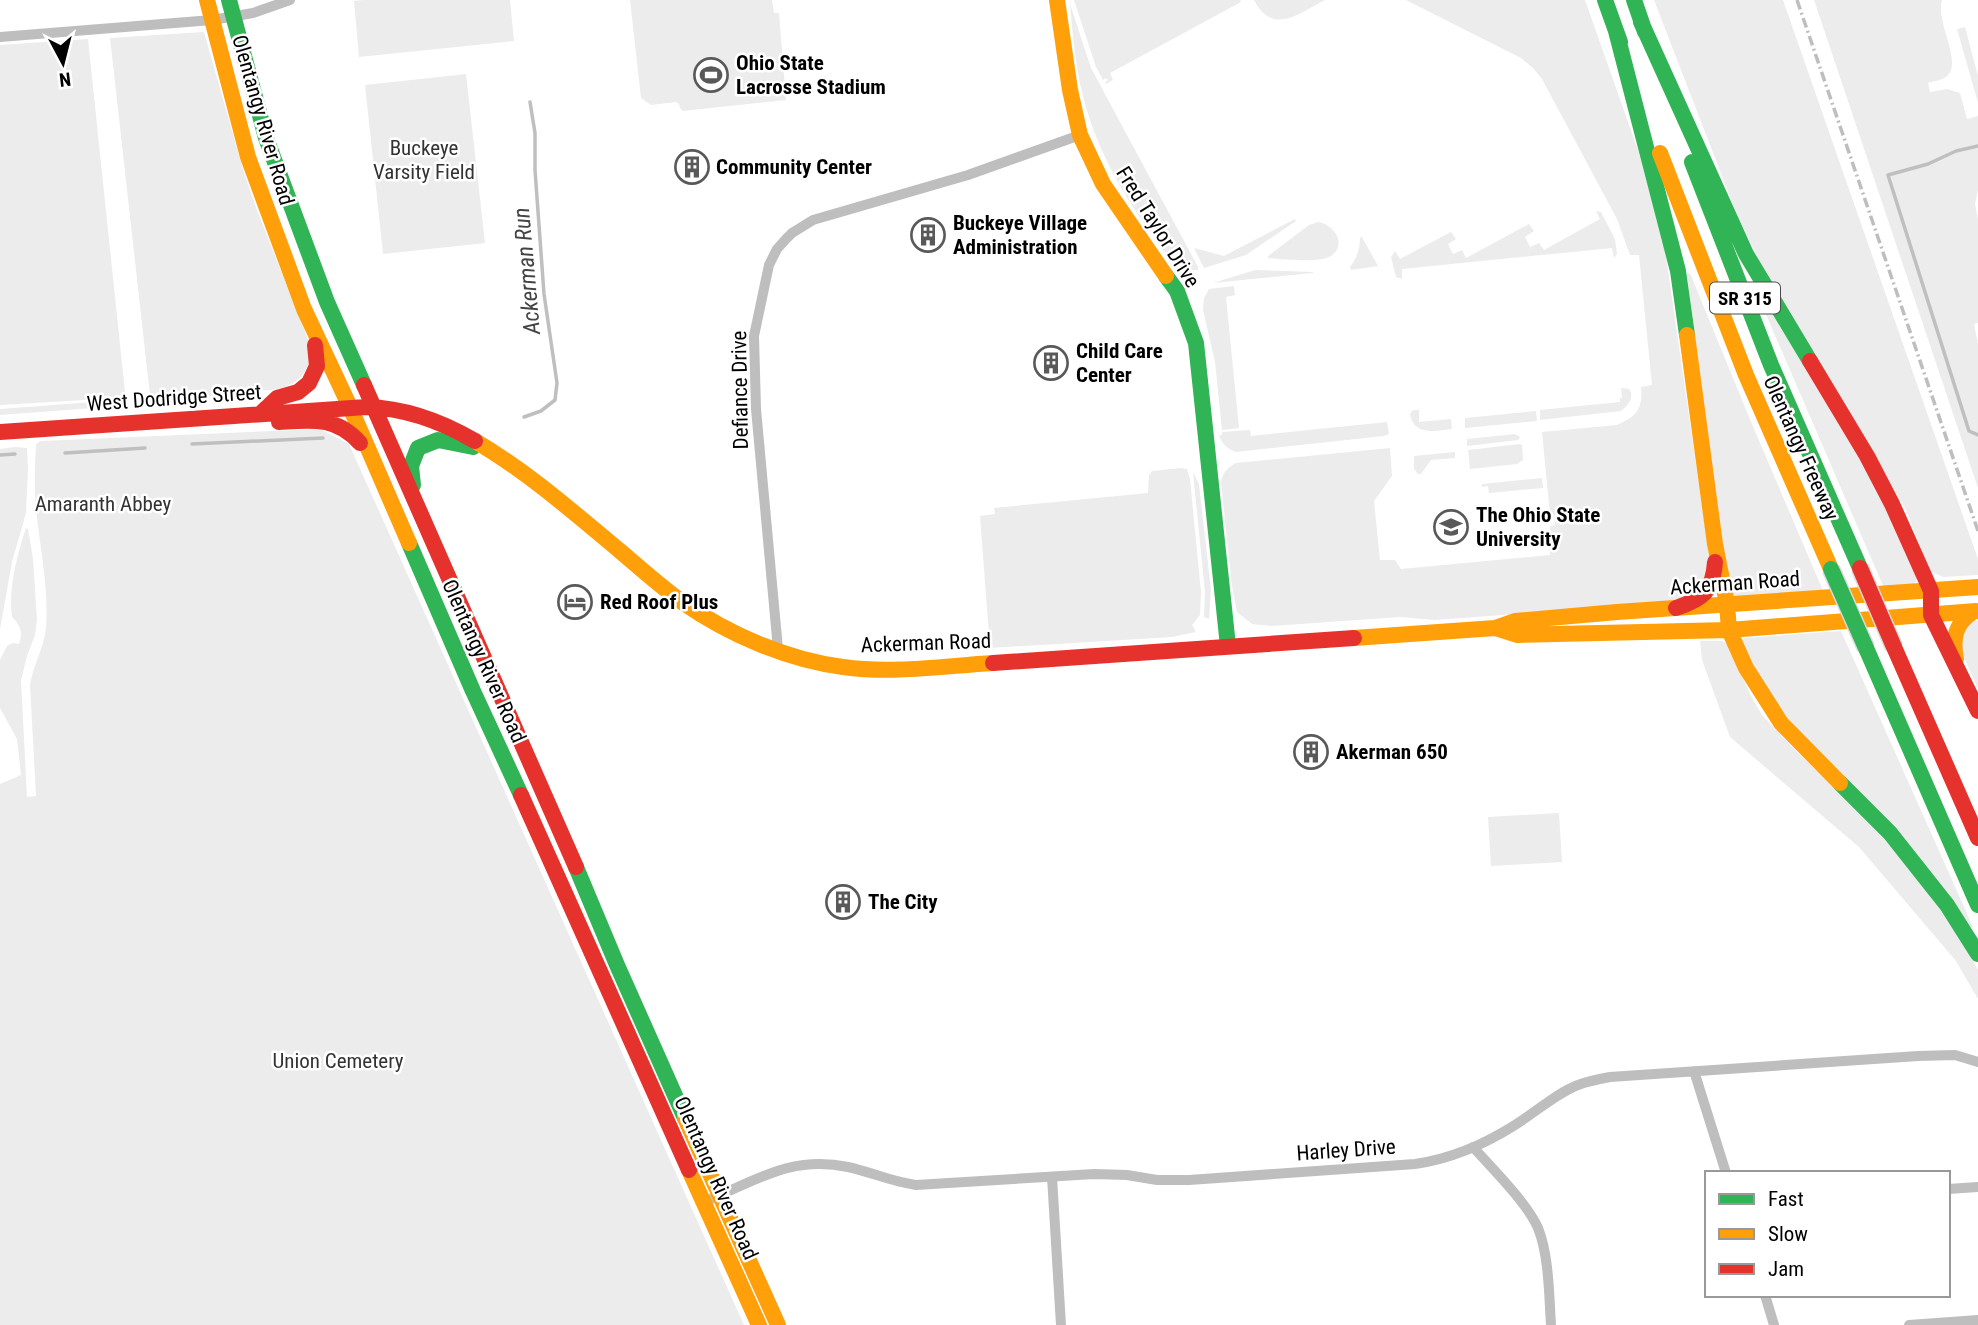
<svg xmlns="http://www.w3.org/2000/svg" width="1978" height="1325" font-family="'Roboto Condensed',sans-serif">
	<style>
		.green { fill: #ececec }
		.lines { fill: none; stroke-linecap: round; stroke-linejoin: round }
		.stream { stroke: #bfbfbf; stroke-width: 3.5 }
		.street { stroke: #bebebe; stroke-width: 10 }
		.fast { stroke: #30b455; stroke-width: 16 }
		.slow { stroke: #ff9f0a; stroke-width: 16 }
		.jam { stroke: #e5322d; stroke-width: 16 }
		.rail { stroke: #bebebe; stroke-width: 3.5; stroke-dasharray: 10 3.5 2 3.5; stroke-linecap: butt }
		.fast-bridge-casing { stroke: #dbdbdb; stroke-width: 19; stroke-linecap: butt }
		.jam-bridge-casing { stroke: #dbdbdb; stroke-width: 19; stroke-linecap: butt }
		.fast-bridge { stroke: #30b455; stroke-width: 16 }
		.jam-bridge { stroke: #e5322d; stroke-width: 16 }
		.labels { text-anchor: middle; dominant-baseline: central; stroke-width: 5; stroke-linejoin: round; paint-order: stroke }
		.shield { fill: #fff; stroke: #4c4c4c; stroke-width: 2 }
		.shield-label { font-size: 19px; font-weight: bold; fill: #000 }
		.poi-label { font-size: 21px; font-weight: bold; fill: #000; stroke: #fff; text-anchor: start }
		.street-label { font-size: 21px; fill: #000; stroke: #fff }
		.park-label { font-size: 21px; fill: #333; stroke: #fff }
		.water-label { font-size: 23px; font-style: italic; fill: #444; stroke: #fff }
	</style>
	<rect width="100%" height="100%" fill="#fff"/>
	<path class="green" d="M363 0H510L514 41 359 57 354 1Z
		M630 0H772L774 13H779L786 100 683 111 680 108 679 104 676 102 651 105 641 98Z
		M1074 0H1240L1241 2 1110 73 1113 80 1106 84 1105 82 1108 80 1106 78 1103 80 1096 67Z
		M1254 0H1325C1298 14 1273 36 1254 0Z
		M1406 0H1585L1639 153 1665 249 1711 569 1695 595 1661 603 1435 620 1400 617 1272 626 1252 624 1237 612 1232 586 1221 482C1223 472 1227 468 1236 463L1390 448 1392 476 1374 501 1380 560H1395L1401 569 1550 555 1549 542 1551 541 1550 526 1555 525 1554 514H1550L1542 432 1617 425C1637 416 1643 409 1641 387L1652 385 1639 255H1630L1617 219 1542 79 1533 68 1521 58Z
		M1654 0H1783L1978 559V575L1943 577 1930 571 1906 510 1865 439 1783 308 1737 215Z
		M1814 0H1942C1935 21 1962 60 1948 75 1944 80 1934 81 1928 83L1930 92 1947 89 1960 93 1967 119 1978 116V190L1975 204 1978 220V323L1974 324 1978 344V488Z
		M1070 4 1091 68 1198 267V270C1175 272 1166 253 1154 237 1117 187 1089 135 1078 73 1074 51 1072 27 1070 4Z
		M1965 27 1978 76V103L1957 29Z
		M204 32 244 173 257 210 311 347V369L307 368C294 392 269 391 246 390L243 392 151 404 110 38Z
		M88 39 125 392 123 397 118 398 0 405V45Z
		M466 74 485 243 383 254 365 85Z
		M1596 211 1601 212 1615 239 1617 254 1614 258 1612 248 1402 269V279L1396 277 1391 257 1395 251 1400 259 1451 232 1456 239 1448 244 1453 254 1462 250 1466 258 1529 224 1534 231 1525 237 1530 247 1539 243 1544 250 1600 219Z
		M1295 219 1296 221 1246 255 1204 268 1194 248 1224 256Z
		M1318 222C1336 225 1348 247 1329 257 1318 263 1281 259 1268 258V256L1309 225Z
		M1362 237 1378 266 1351 270 1350 267C1357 258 1360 249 1360 238Z
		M1255 270 1313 272V273L1213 283Z
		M1690 273 1749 417 1824 593 1733 598 1729 594 1687 274Z
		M1234 286 1235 295 1226 297 1239 428 1222 430 1215 362 1203 310 1204 298 1209 289Z
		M1758 288 1869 472 1917 575 1916 582 1911 586 1884 588 1755 289Z
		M1621 388 1629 389C1635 397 1628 406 1621 411L1540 420V410L1620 402V398H1622Z
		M93 402V408L0 415V409Z
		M1413 410H1419V422L1451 419 1452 429C1435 431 1414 436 1410 414Z
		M1536 411 1537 421 1465 428V418Z
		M1387 422 1389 434 1384 436 1236 452C1227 449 1222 444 1219 435H1222V432L1250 430 1251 436Z
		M320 429 349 444 744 1325H0V784L21 775 17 739 0 708V660L7 646 13 643 19 644C23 632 21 626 12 617 8 588 17 556 26 528L28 529 33 559 37 620 35 635 27 656 21 680 27 797 36 796 30 685C33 665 44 648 46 628 49 589 40 548 36 509 34 488 35 466 36 444L41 441Z
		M1515 434 1520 437 1518 440 1467 446V439Z
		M1520 444 1522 445 1523 460 1517 464 1470 469 1468 450Z
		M15 447 27 448 28 469 26 513 12 562 0 629V449Z
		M1455 452V458L1431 460 1421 474H1418L1414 469V456Z
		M1181 468 1187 469 1190 479 1201 592 1200 615 1192 625 1196 632 1172 637 990 648 980 516 995 514 994 508 1148 493 1149 475 1152 471Z
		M1193 472 1199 484 1211 590 1209 619 1204 617 1205 592Z
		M1542 478 1543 488 1489 493 1488 486 1482 487V484Z
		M1974 621H1978V689L1960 649 1958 634Z
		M1841 631 1973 927 1968 928 1794 727 1758 676 1743 641 1744 638Z
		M1700 641H1722L1728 645 1750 694 1762 715 1797 752 1850 802 1910 868 1961 939 1978 970V999L1956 961 1859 847 1730 737 1702 660Z
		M1559 813 1562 862 1491 866 1488 817Z"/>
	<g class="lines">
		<path class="stream" d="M1978 146 1956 151 1928 164 1888 175 1969 431 1978 435
			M524 417 541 411 555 400 557 383 544 294 535 170V133L530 102
			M192 444 323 438
			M65 453 145 448
			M0 455 15 454"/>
		<path class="street" d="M0 37 212 20 253 13 290 0
			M778 649 756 409 754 336 769 265 777 249 786 239 792 233 813 220 968 175 1080 135
			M1694 1071 1726 1173
			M1473 1147C1491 1167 1528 1204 1538 1228 1549 1255 1549 1295 1551 1325
			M1052 1177 1061 1325
			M1948 1189 1978 1187
			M704 1202C756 1181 790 1155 848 1167 871 1172 893 1182 916 1185L1094 1174 1127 1175 1157 1180H1189L1415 1164C1450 1159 1485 1144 1515 1125 1536 1112 1555 1094 1578 1085 1588 1081 1599 1079 1610 1077L1918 1056 1955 1055 1978 1062
			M1765 1295 1774 1325
			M1909 1325 1978 1320"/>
		<path class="fast" d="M229 0 266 138 327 302 364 385
			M1605 0 1620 42
			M1634 0 1645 32
			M1641 22 1746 254 1810 361
			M1616 31 1678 271 1687 335
			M1692 162 1771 365 1860 568
			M1166 276 1177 291 1196 343 1228 646
			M413 485 411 466 418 448 438 440 473 447
			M409 543 473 691 521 795
			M1866 648 1978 905
			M1840 783 1890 833 1947 905 1978 954
			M576 867 617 965 685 1118"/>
		<path class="slow" d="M207 0 248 157 304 309 350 407 409 543
			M1057 0 1070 90 1080 135 1103 184 1166 276
			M1660 153 1746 375 1831 569
			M1687 335 1715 544 1727 604 1729 630 1746 668 1781 723 1840 783
			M475 441C528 472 573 512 620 551 640 568 660 586 682 602 728 634 787 660 843 667 893 674 943 666 993 663
			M1495 628 1517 635 1729 630 1976 611
			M1354 638 1495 628 1515 621 1617 612 1978 587
			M1956 659C1952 639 1955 623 1973 612
			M685 1118 778 1325
			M689 1170 759 1325"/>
		<path class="jam" d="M1810 361 1867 456 1892 504 1931 591V615L1978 711
			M364 385 576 867
			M260 414 277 398 298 392 309 383 317 366 315 345
			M279 422C312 420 336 416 360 443
			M0 432 366 407C406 408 441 421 475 441
			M1676 608C1703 599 1713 591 1715 562
			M1894 647 1978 838
			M993 663 1354 638
			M521 795 689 1170"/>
		<path class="rail" d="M1797 0 1978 531"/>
		<g class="fast-bridge-casing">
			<path id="fast-bridge" d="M1831 569 1866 648"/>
		</g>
		<g class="jam-bridge-casing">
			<path id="jam-bridge" d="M1860 568 1894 647"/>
		</g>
		<use href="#fast-bridge" class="fast-bridge"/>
		<use href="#jam-bridge" class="jam-bridge"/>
	</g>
	<defs>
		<g id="stadium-ring" transform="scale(1.75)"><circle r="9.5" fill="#fff" stroke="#595959" stroke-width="1.5"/><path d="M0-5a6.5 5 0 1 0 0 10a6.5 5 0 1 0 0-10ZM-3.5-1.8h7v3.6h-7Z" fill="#595959"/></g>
		<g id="building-ring" transform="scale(1.75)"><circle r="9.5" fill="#fff" stroke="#595959" stroke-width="1.5"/><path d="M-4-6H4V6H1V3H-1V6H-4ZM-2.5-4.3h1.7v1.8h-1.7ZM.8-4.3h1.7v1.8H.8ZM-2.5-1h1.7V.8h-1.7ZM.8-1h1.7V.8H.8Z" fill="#595959"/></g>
		<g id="university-ring" transform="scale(1.75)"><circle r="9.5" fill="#fff" stroke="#595959" stroke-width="1.5"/><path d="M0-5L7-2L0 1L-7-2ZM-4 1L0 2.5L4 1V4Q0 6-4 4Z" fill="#595959"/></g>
		<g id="hotel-ring" transform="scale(1.75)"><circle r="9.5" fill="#fff" stroke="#595959" stroke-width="1.5"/><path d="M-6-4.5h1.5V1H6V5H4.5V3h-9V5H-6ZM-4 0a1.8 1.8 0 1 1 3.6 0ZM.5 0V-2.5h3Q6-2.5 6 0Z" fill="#595959"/></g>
	</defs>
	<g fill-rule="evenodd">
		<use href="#stadium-ring" x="711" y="75"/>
		<use href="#building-ring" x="692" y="167"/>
		<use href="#building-ring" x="928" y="235"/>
		<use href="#building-ring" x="1051" y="363"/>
		<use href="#university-ring" x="1451" y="527"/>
		<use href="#hotel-ring" x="575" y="602"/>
		<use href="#building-ring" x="1311" y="752"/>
		<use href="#building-ring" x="843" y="902"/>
	</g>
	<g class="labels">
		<rect class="shield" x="1710" y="282.5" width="70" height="31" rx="5"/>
		<g class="shield-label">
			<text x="1745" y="298">SR 315</text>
		</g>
		<g class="poi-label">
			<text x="736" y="63">Ohio State<tspan x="736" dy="24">Lacrosse Stadium</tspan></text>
			<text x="716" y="167">Community Center</text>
			<text x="953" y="223">Buckeye Village<tspan x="953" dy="24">Administration</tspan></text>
			<text x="1076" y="351">Child Care<tspan x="1076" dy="24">Center</tspan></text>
			<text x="1476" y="515">The Ohio State<tspan x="1476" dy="24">University</tspan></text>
			<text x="600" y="602">Red Roof Plus</text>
			<text x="1336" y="752">Akerman 650</text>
			<text x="868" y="902">The City</text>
		</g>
		<g class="street-label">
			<text transform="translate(263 120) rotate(74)">Olentangy River Road</text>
			<text transform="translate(1158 227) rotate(58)">Fred Taylor Drive</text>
			<text transform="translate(740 390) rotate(-91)">Defiance Drive</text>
			<text transform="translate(174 398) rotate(-4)">West Dodridge Street</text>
			<text transform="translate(1801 448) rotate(66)">Olentangy Freeway</text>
			<text transform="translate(1735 583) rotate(-4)">Ackerman Road</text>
			<text transform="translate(926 643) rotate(-2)">Ackerman Road</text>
			<text transform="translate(484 661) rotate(66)">Olentangy River Road</text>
			<text transform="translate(1346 1150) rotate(-4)">Harley Drive</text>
			<text transform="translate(716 1178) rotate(66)">Olentangy River Road</text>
		</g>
		<g class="park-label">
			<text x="424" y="148">Buckeye<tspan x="424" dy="24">Varsity Field</tspan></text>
			<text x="103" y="504">Amaranth Abbey</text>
			<text x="338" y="1061">Union Cemetery</text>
		</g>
		<g class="water-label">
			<text transform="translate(527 271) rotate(-95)">Ackerman Run</text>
		</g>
	</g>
	<rect x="1705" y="1171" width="245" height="126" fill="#ffffff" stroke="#999999" stroke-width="2"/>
	<rect x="1719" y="1194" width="35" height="10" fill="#30b455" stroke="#999999" stroke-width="2"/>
	<text x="1768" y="1206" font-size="21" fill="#000000">Fast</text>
	<rect x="1719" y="1229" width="35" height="10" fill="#ff9f0a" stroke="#999999" stroke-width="2"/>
	<text x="1768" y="1241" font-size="21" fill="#000000">Slow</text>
	<rect x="1719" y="1264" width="35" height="10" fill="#e5322d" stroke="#999999" stroke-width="2"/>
	<text x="1768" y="1276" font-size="21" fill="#000000">Jam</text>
	<g transform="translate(63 63) rotate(173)" stroke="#ffffff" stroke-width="5" paint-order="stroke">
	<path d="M0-5L12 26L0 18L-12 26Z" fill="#000000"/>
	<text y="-10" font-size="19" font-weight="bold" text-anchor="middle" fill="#000000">N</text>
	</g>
</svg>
